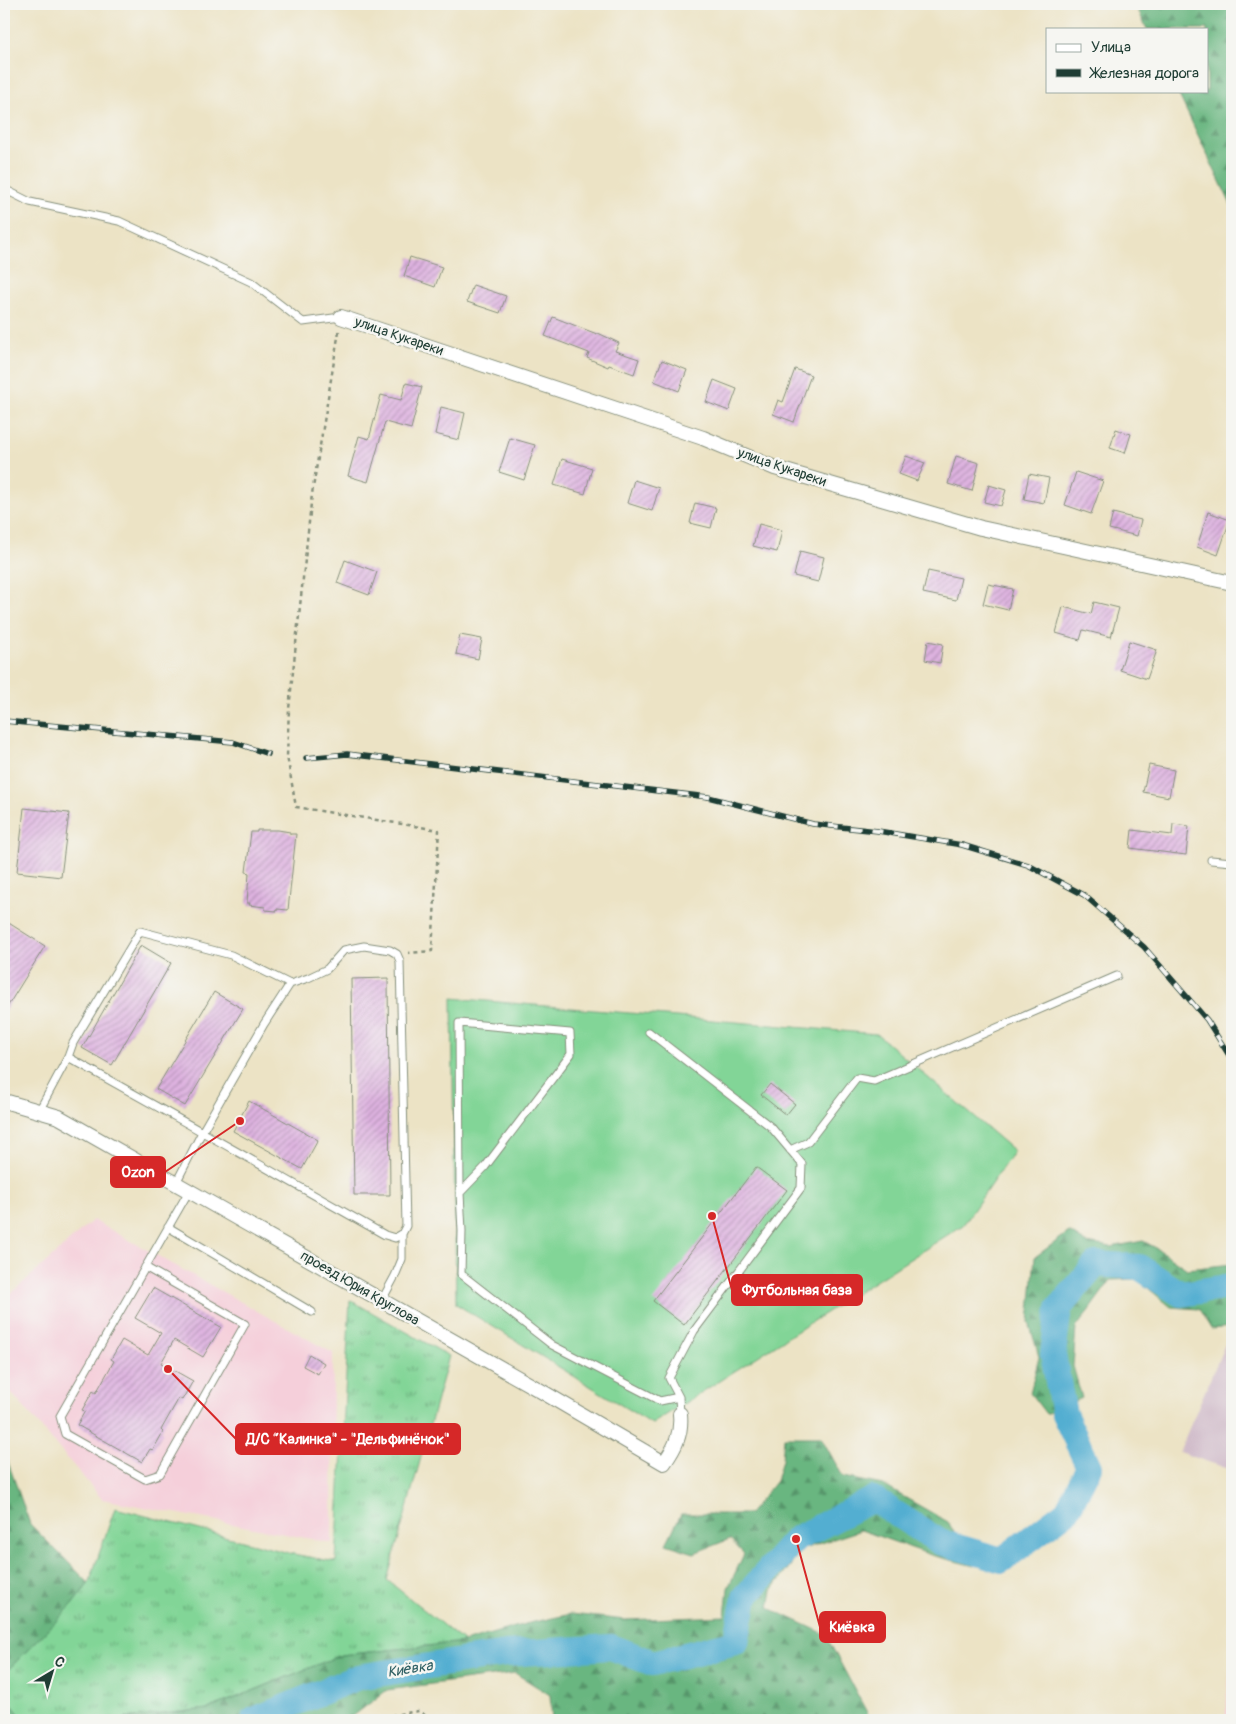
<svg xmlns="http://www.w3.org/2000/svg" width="1236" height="1724" font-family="Pangolin,sans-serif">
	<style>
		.built { fill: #f5cfda }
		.industrial { fill: #d1bdcb }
		.grass { fill: url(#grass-tufts); stroke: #508966 }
		.forest { fill: url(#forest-firs); stroke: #447a5a }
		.garden { fill: #82d597; stroke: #508966 }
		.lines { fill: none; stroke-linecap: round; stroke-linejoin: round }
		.river { stroke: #53aed1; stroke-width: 26 }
		.building { fill: url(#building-hatch) }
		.lane-casing { stroke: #86907c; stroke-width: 9 }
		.street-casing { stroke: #86907c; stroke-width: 16 }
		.path { stroke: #86907c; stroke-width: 2.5; stroke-dasharray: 4 4; stroke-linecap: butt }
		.lane { stroke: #fff; stroke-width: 7 }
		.street { stroke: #fff; stroke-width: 14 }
		.rail-casing { stroke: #1f3d34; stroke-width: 5.5 }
		.rail { stroke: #f6f6f2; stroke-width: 4; stroke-dasharray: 11; stroke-linecap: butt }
		.labels { text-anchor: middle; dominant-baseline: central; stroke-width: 5; stroke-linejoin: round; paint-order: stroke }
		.street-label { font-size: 14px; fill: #1f3d34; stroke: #f6f6f2 }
		.water-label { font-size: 15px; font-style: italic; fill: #2f5f63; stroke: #f6f6f2 }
		.leader { fill: none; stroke: #d62828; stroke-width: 2 }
		.callout-dot { fill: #d62828; stroke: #f6f6f2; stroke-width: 2 }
		.callout { fill: #d62828; stroke: #d62828; stroke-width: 2 }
		.callout-label { font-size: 15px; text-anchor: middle; font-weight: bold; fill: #fff }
	</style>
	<defs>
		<pattern id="grass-tufts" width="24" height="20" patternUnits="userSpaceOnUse" patternTransform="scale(1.25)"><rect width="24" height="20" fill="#82d597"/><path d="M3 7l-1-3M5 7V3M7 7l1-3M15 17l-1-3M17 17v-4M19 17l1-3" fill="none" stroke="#6aae7c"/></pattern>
		<pattern id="forest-firs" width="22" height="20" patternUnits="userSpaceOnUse" patternTransform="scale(1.25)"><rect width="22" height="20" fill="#69b680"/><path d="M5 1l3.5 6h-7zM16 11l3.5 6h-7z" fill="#56956a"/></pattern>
		<pattern id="building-hatch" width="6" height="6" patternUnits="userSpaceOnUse" patternTransform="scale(1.25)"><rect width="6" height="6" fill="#deb2e0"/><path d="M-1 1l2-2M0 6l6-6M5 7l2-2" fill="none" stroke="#b392b6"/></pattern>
	</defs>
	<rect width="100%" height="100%" fill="#f6f6f2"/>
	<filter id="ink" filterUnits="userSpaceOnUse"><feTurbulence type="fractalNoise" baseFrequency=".02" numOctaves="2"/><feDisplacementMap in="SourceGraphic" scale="10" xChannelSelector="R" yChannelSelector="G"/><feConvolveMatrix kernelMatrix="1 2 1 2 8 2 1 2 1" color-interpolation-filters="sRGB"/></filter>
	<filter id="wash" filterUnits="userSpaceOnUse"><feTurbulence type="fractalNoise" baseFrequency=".0096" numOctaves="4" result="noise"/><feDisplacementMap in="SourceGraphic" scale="20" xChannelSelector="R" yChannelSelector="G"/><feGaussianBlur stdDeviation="1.12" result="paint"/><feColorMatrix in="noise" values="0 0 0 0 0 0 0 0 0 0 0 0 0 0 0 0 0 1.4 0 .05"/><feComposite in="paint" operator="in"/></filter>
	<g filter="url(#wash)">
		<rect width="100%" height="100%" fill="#ece3c5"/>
		<path class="built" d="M93 1220 333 1353 332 1543 102 1499 4 1384V1300Z
			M1232 1639V1720H1225L1231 1656Z"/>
		<path class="industrial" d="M1232 1328V1470L1179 1452Z"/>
		<path class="grass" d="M350 1300 449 1356 387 1580 464 1642 341 1655 208 1709 125 1718V1720H24L4 1695V1674L71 1606 89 1583 115 1508 293 1554 336 1562Z"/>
		<path class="forest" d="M1135 4H1232V207L1177 91H1207V29H1147Z
			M1069 1232 1086 1243 1111 1247 1143 1241 1158 1249 1187 1269 1232 1264V1327L1211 1329 1199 1309 1171 1307 1137 1279 1111 1280 1076 1328 1073 1366 1082 1398 1046 1414 1030 1393 1039 1357 1029 1322 1035 1257Z
			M784 1437H821L843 1477 883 1485 948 1522 974 1566 931 1555 861 1530 803 1549 772 1590 769 1608 825 1634 871 1720H786L785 1719 777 1720H552L550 1695 515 1673 387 1690 348 1720H125V1718L208 1709 341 1655 464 1642 525 1624 571 1614 625 1620 725 1616 728 1588 744 1554 730 1539 694 1553 666 1544 681 1514H749L776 1481 782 1460Z
			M4 1451 30 1524 89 1583 71 1606 4 1674V1612L7 1607 4 1602Z
			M4 1695 24 1720H4Z"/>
		<path class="garden" d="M452 998 877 1034 1014 1151 963 1225 652 1424 456 1304Z"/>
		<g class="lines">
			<path class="river" d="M254 1720 358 1677 506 1654 611 1647 653 1663 736 1642 745 1597 796 1539 873 1499 940 1542 1002 1560 1067 1511 1089 1467 1064 1414 1053 1354 1059 1308 1096 1264 1139 1267 1181 1294 1227 1287 1232 1285"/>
		</g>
		<g id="blocks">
			<path class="building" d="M410 257 442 267 435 287 404 276Z
				M473 285 506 296 500 313 467 302Z
				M553 317 597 334 598 333 619 343 615 351 639 359 634 374 609 365 608 367 587 358 589 353 545 336Z
				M662 360 687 370 679 391 654 381Z
				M795 369 811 375 794 422 773 414 778 400 783 402Z
				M714 380 737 389 729 411 706 402Z
				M406 383 422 387 411 429 385 422 368 482 348 476 359 436 369 439 381 395 401 400Z
				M441 407 465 413 459 440 435 434Z
				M1116 429 1131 434 1125 453 1110 448Z
				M510 438 535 445 524 480 499 472Z
				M906 456 925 463 917 481 899 474Z
				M956 456 979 463 972 491 948 484Z
				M562 459 592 468 585 494 554 485Z
				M1076 472 1103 481 1091 514 1065 505Z
				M1029 474 1049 478 1044 503 1024 499Z
				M634 480 659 488 652 511 627 503Z
				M989 485 1006 490 1001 506 984 502Z
				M695 503 716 508 711 528 690 523Z
				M1208 512 1230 520 1218 555 1197 547Z
				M1113 513 1141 520 1137 536 1109 529Z
				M759 524 782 530 777 552 753 546Z
				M800 551 824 557 818 582 794 576Z
				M345 560 377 572 369 595 337 583Z
				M928 571 961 578 956 600 923 593Z
				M988 584 1013 589 1008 610 983 604Z
				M1094 602 1119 608 1111 637 1083 630 1080 640 1056 633 1063 607 1091 614Z
				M460 635 482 639 478 659 456 654Z
				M928 641 943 644 940 663 925 660Z
				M1129 641 1157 650 1147 679 1120 670Z
				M1149 765 1174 770 1169 797 1143 792Z
				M24 808 69 813 61 877 17 872Z
				M1173 824 1189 826 1186 855 1130 848 1132 830 1172 835Z
				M257 830H278L290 832V834H296L288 910 277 909V911L265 910V907L249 905 250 903H247L249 873 246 872 251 832H257Z
				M4 920 45 946 4 1012Z
				M141 945 171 963 112 1065 82 1048Z
				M388 978 390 1195H354L351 979Z
				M214 992 243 1009 185 1106 156 1089Z
				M770 1084 795 1104 786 1115 761 1095Z
				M249 1101 318 1140 302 1169 233 1131Z
				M756 1167 787 1190 684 1325 653 1301Z
				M153 1288 221 1327 203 1357 174 1340 161 1363 193 1381 182 1400 179 1398 161 1430 163 1432 153 1450 150 1449 142 1462 77 1425 85 1411 82 1410 93 1391 96 1393 114 1361 111 1359 122 1340 148 1355 161 1333 135 1318Z
				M309 1354 324 1363 318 1374 303 1366Z"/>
		</g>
	</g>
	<g filter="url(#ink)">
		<use href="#blocks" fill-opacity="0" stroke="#86907c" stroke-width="1"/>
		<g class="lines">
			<g class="lane-casing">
				<path id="lane" d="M4 189 30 202 119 221 251 282 303 322 341 317
					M1211 860 1232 862
					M649 1032 771 1127 802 1164 801 1188 694 1331 669 1378 679 1397
					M68 1057 73 1043 140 931 231 955 290 984
					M39 1111 68 1057C174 1116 279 1175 385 1235L395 1238 402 1234 406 1226 400 961 397 954 390 950 364 946 344 950 327 969 308 978 290 984 264 1024 202 1132 176 1183
					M790 1150 808 1142 857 1078 874 1081 1117 976
					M460 1193 459 1023 570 1033 571 1054 485 1167 460 1193 462 1231 461 1274 552 1345 660 1401 679 1397 680 1414
					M168 1227 312 1312
					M145 1267 245 1324 160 1474 145 1479 65 1434 60 1416 189 1191
					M382 1300 395 1276 402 1259V1234"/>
			</g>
			<g class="street-casing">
				<path id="street" d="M341 317 703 438 775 468 981 528 1232 583
					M4 1101 59 1117 541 1391 664 1463C675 1448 682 1434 680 1414"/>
			</g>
			<path class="path" d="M339 331 312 494 289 709 287 756 296 807 439 830 432 951 408 953
				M384 1720 393 1715 419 1711 432 1720"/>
			<use href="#lane" class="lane"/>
			<use href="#street" class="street"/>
			<g class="rail-casing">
				<path id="rail" d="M4 721 233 742 268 754
					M306 758 347 754 708 797 813 824 878 831 962 845 1028 865 1084 895 1144 947 1207 1020 1232 1060"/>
			</g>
			<use href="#rail" class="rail"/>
		</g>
	</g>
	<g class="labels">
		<g class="street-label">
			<text transform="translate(399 336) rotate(19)">улица Кукареки</text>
			<text transform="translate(782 467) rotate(19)">улица Кукареки</text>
			<text transform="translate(360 1288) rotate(30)">проезд Юрия Круглова</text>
		</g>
		<g class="water-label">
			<text transform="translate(410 1669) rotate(-9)">Киёвка</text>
		</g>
	</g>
	<path class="leader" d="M240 1121L165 1172M712 1216L732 1290M168 1369L236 1439M796 1539L820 1627"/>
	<g class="callout-dot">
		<circle cx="240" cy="1121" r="5"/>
		<circle cx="712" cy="1216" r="5"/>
		<circle cx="168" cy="1369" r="5"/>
		<circle cx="796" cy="1539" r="5"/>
	</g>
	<g class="callout">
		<rect x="111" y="1157" width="54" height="30" rx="5"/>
		<rect x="732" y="1275" width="130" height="30" rx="5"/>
		<rect x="236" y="1424" width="224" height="30" rx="5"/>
		<rect x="820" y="1612" width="65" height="30" rx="5"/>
	</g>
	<g class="callout-label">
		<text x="138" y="1177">Ozon</text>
		<text x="797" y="1295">Футбольная база</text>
		<text x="348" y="1444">Д/С “Калинка" - "Дельфинёнок"</text>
		<text x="852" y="1632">Киёвка</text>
	</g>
	<rect width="1236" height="1724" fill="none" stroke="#f6f6f2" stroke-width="20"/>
	<rect x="1046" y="28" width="162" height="65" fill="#f6f6f2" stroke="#a0aca6"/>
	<rect x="1056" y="44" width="25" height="8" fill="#ffffff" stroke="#a0aca6"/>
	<text x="1091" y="52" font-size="15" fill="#1f3d34">Улица</text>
	<rect x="1056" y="69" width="25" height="8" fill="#1f3d34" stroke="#a0aca6"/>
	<text x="1091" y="78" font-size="15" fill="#1f3d34">Железная дорога</text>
	<g transform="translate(52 1672) rotate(38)" stroke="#f6f6f2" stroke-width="4" paint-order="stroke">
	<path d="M0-4L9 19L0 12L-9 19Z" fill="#1f3d34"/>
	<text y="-8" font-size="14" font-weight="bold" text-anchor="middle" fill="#1f3d34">С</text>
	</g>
</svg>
